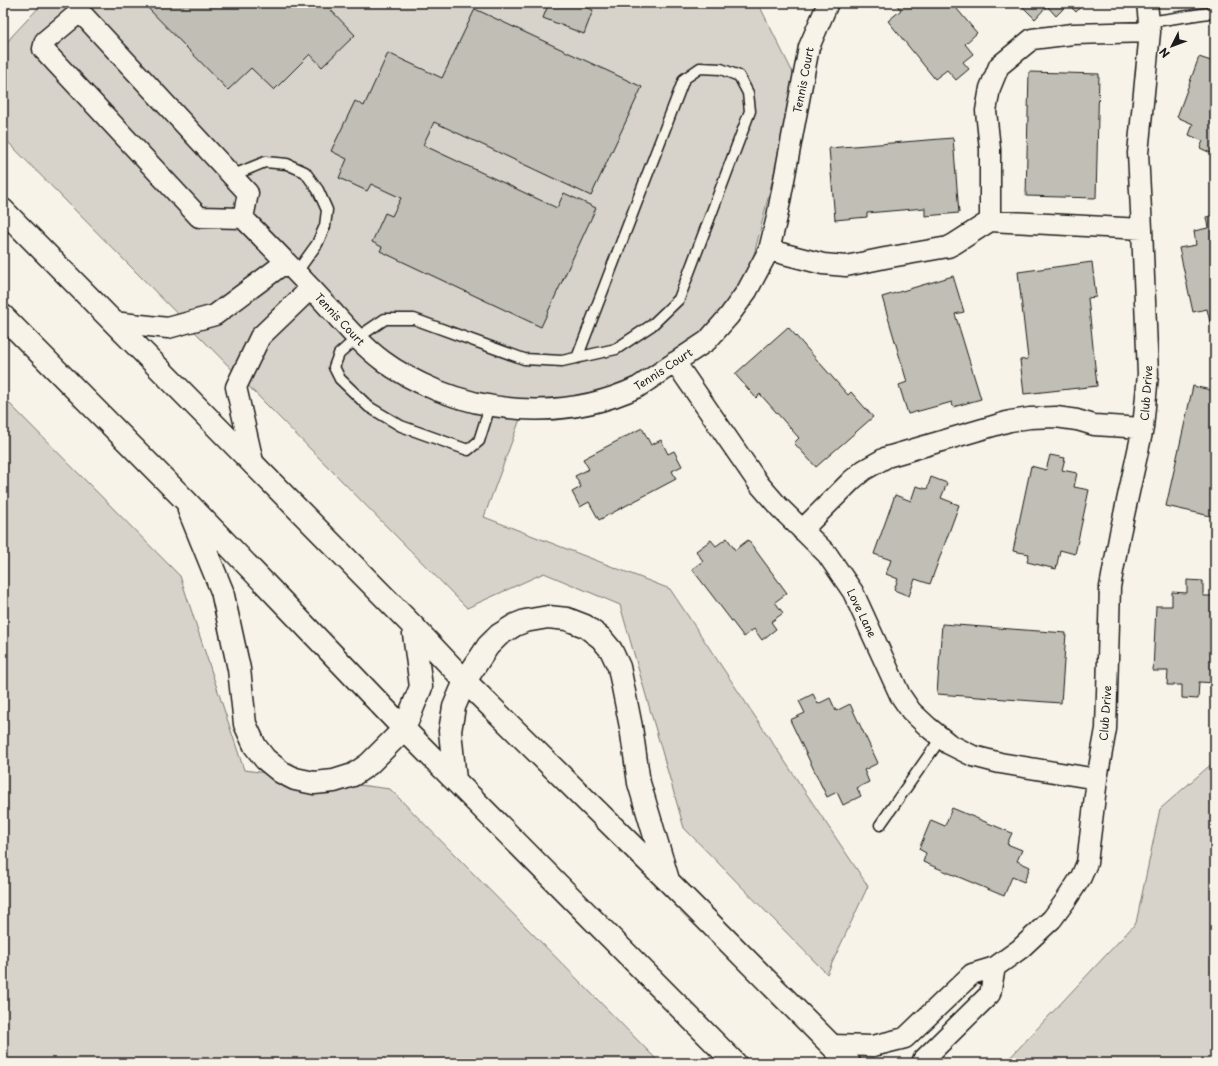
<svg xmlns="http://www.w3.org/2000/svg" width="1218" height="1066" font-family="'Playpen Sans',sans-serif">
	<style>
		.green { fill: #d7d3cb; stroke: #7a7874 }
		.building { fill: #c0beb5; stroke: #1c1c1c }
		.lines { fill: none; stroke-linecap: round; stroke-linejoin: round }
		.lane-casing { stroke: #1c1c1c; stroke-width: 13 }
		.street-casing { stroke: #1c1c1c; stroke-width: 23 }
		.highway-casing { stroke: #1c1c1c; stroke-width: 25 }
		.lane { stroke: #f7f3e8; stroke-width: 10 }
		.street { stroke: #f7f3e8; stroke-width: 20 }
		.highway { stroke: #f7f3e8; stroke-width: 22 }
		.labels { text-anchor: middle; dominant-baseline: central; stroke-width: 3; stroke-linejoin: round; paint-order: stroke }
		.street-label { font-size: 11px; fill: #1c1c1c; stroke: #f7f3e8 }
	</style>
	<rect width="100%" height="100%" fill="#f7f3e8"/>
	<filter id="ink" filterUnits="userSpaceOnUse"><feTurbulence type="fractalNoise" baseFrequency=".025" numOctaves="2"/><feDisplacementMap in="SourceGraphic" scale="8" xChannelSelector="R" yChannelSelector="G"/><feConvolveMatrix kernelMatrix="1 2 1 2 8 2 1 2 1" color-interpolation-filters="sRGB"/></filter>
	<g filter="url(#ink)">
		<path class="green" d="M43 3H758L797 81 744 295 680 369 523 411 484 517 670 589 868 886 827 974 684 828 620 605 544 573 467 608 3 137V48L12 36Z
			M3 397 180 576 244 770 390 789 660 1063H3Z
			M1215 761V1063H1005L1136 923 1160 809Z"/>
		<path class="building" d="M143 3H324L355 35 322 67 310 54 274 90 251 68 228 90Z
			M549 3H573L593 10 584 34 543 18Z
			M895 3H952L977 33 965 44 973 54 963 62 969 69 956 80 947 70 935 79 888 21 901 10Z
			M1019 3H1084L1076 12 1068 4 1056 16 1047 6 1035 19Z
			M475 9 642 87 591 196 434 122 423 145 557 208 564 193 596 208 541 327 380 251 382 247 372 242 385 213 392 216 401 198 371 184 367 191 339 178 347 159 331 151 355 101 364 106 388 53 442 78Z
			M1199 57 1214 62 1215 59V150L1213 154 1200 148 1203 141 1189 135 1193 124 1177 117Z
			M1029 72 1099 74 1096 198 1026 196Z
			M953 138 959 213 925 216V208L867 213V217L835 220 829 148Z
			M1215 215V321L1210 322 1207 309 1193 312 1179 248 1196 245 1194 231 1208 228 1206 217Z
			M1092 262 1096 297 1088 298 1097 386 1024 394 1020 360 1028 359 1018 272Z
			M953 276 964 312 955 314 981 399 953 407 952 402 908 414 899 385 907 382 882 297Z
			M788 327 848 395 851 392 873 417 816 467 794 443 799 438 760 394 756 398 735 374Z
			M1193 386 1215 391V517L1166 506Z
			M642 428 651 445 661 440 668 454 674 451 682 466 672 471 676 479 599 520 589 502 580 507 572 492 581 487 575 476 589 469 583 459Z
			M1050 455 1065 458 1062 470 1077 473 1074 487 1089 490 1075 554 1060 550 1056 569 1027 562 1029 554 1013 551 1031 466 1046 470Z
			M931 477 947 483 941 498 959 505 930 584 915 579 909 596 894 590 898 579 886 574 891 560 874 554 895 495 911 501 916 486 927 489Z
			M727 538 735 550 748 540 787 593 775 602 783 613 771 622 776 629 762 640 754 629 744 637 692 569 703 561 696 551 711 540 716 546Z
			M1187 580 1203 581V596H1215V683L1199 682 1198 699 1182 698V685H1167L1168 671H1153L1156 606H1172V592L1187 593Z
			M942 624 1066 633 1061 703 937 694Z
			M813 694 818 704 830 698 836 711 850 704 878 763 864 770 869 782 857 788 861 796 843 805 837 792 827 797 790 720 805 713 799 701Z
			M952 808 1012 833 1007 844 1022 850 1017 861 1030 867 1024 882 1012 877 1004 896 923 862 926 853 919 849 931 820 945 826Z"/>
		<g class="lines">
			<g class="lane-casing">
				<path id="lane" d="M1149 22 1215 12
					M231 176 265 162 287 164 305 172 318 190 327 210 325 226 317 244 296 273
					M490 406 479 441 468 450 401 426 369 407 340 379 334 367 339 354 357 338 385 319H414L524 359 562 361 616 349 652 325 679 299 750 111 748 93 739 76 721 69 700 68 684 79 577 358
					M880 825 941 738"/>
			</g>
			<g class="street-casing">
				<path id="street" d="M243 218 248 193 84 16 76 15 45 41 43 49 199 217 243 218C266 241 288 264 311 288 334 312 355 340 383 361 399 373 417 382 436 390 501 416 574 417 638 387L707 341 729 316 747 291 769 250 777 217 809 47 828 3
					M990 221V149L986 111 990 88 999 66 1032 39 1073 34 1150 32
					M769 250 823 264 846 266 885 258 948 247 954 244 990 221 1142 229
					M113 322 168 328 215 315 286 262
					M675 362 759 484 779 507 827 554 853 592 900 695 911 711 928 727 949 744 973 756 1000 763 1097 779
					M254 466 236 387 260 337 311 288
					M802 530 852 480 864 470 887 457 1010 421 1030 418 1056 417 1077 420 1094 425 1143 428
					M831 1045 873 1046 905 1038 972 974 995 967 1020 949 1052 919 1066 900 1081 877 1087 863 1097 779 1106 729 1110 587 1120 533 1143 428 1148 374 1142 229 1138 153 1150 32 1147 3
					M922 1063 923 1060 990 994 995 967"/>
			</g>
			<g class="highway-casing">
				<path id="highway" d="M3 210 413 626 465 681 668 881 849 1063
					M3 316 185 500 404 729 735 1063
					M189 510 222 591 239 669 245 724 255 746 265 759 281 772 295 779 314 783 334 781 353 775 369 764 404 729 421 687 413 626
					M455 780 450 731 454 707 465 681 488 646 499 635 515 625 525 621 548 617 567 619 585 626 601 638 611 650 619 667 631 727 639 783 668 880"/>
			</g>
			<use href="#lane" class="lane"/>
			<use href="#street" class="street"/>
			<use href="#highway" class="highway"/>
		</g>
	</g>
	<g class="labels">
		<g class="street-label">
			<text transform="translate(803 80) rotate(-79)">Tennis Court</text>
			<text transform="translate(340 319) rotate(47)">Tennis Court</text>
			<text transform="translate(663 369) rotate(-33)">Tennis Court</text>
			<text transform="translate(1146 393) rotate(-86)">Club Drive</text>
			<text transform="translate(862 613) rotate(64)">Love Lane</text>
			<text transform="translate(1105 713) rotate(-86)">Club Drive</text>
		</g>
	</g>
	<rect width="1218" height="1066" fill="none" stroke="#f7f3e8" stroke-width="16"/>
	<rect x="8" y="8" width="1202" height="1050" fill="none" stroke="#1c1c1c" stroke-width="1.5" filter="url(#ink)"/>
	<g transform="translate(1172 46) rotate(228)" stroke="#f7f3e8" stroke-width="3" paint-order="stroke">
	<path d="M0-3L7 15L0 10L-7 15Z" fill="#1c1c1c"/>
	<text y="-6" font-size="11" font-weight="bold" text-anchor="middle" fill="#1c1c1c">N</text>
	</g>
</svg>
